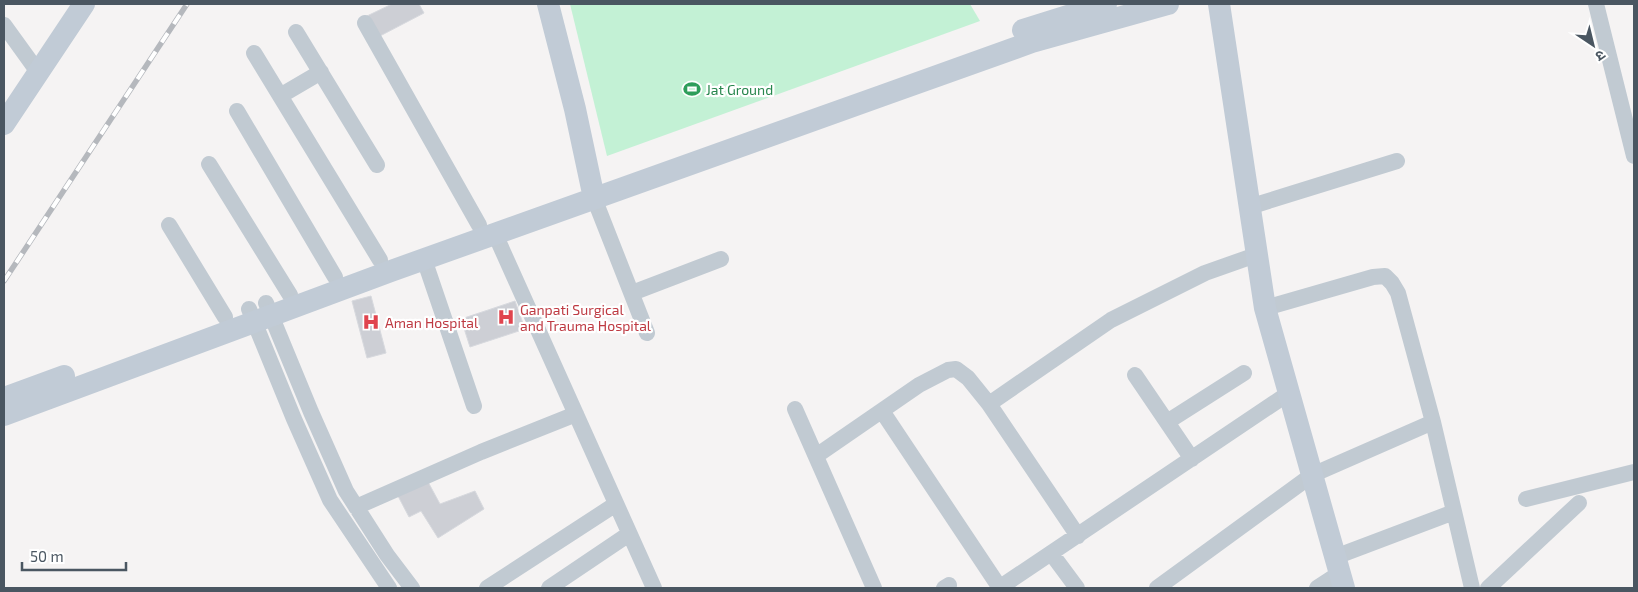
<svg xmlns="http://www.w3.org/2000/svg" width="1638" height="592" font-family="'Exo 2','Noto Sans Devanagari',sans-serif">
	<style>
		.green { fill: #c3f1d5 }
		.building { fill: #cdcfd5; stroke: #d7d9de }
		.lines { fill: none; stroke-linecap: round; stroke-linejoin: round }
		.street { stroke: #c1cad2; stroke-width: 16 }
		.secondary { stroke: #c1cbd6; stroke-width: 22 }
		.rail-casing { stroke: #b5b8bd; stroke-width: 5.5 }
		.rail { stroke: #fff; stroke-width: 4; stroke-dasharray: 11; stroke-linecap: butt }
		.labels { text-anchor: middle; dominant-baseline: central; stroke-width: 4.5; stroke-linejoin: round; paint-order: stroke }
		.leisure-label { font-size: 14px; fill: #27864d; stroke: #fff; text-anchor: start }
		.health-label { font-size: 14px; fill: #be3a42; stroke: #fff; text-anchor: start }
	</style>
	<rect width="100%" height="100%" fill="#f5f3f3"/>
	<path class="green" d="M570 4H970L980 21 607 156Z"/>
	<path class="building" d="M392 4H419L424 13 378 37 367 16Z
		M371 296 386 353 367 358 352 301Z
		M515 301 525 329 470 347 461 319Z
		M427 480 440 504 475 491 484 509 438 538 421 511 409 517 398 496Z"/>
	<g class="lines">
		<path class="street" d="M1596 4 1634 156
			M365 23 479 225
			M4 25 38 72
			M296 32 377 165
			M254 53 380 260
			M280 96 321 72
			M237 111 335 277
			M209 164 290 295
			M594 198 647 333
			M1249 207 1397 161
			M169 225 225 317
			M495 234 654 588
			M424 259 474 406
			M632 293 721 259
			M266 303 311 412 346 491 387 555 412 588
			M1265 308 1373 277 1385 276 1392 283 1398 293 1433 422 1472 588
			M249 309 294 419 330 500 389 588
			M1135 375 1192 459
			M989 404 1111 320 1205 273 1256 255
			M795 409 874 588
			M882 411 996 582 1000 585 1005 584 1289 393
			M1167 422 1244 373
			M816 456 919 385 948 370 956 369 968 378 989 404 1078 536
			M1526 499 1634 472
			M356 507 481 452 576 414
			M1051 553 1077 588
			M1335 557 1454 512
			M487 588 616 504
			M549 588 629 534
			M944 588 949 585
			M1157 588 1312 475 1433 422
			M1317 588 1340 573
			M1488 588 1579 503"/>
		<path class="secondary" d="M548 4 575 109 594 198
			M1219 4 1265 308 1344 588
			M1023 30 1106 4
			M4 124 84 4
			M4 398 64 376
			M4 415 391 271 881 96 1032 42 1168 4"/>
		<g class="rail-casing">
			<path id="rail" d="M4 281 187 4"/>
		</g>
		<use href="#rail" class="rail"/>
	</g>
	<defs>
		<g id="stadium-bare" transform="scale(1.35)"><path d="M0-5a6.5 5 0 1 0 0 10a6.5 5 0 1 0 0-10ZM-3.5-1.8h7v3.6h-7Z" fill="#2e9e5b" stroke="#fff" stroke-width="2.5" paint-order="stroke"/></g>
		<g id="hospital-bare" transform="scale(1.35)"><path d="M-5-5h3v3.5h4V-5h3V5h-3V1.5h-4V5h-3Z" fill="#e0444e" stroke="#fff" stroke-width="2.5" paint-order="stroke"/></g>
	</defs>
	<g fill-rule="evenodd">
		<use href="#stadium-bare" x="692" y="89"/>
		<use href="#hospital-bare" x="506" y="317"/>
		<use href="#hospital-bare" x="371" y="322"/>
	</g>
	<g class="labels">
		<g class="leisure-label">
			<text x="706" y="89">Jat Ground</text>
		</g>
		<g class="health-label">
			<text x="520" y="309">Ganpati Surgical<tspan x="520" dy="16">and Trauma Hospital</tspan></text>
			<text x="385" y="322">Aman Hospital</text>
		</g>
	</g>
	<rect width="1638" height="592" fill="none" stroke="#4a5661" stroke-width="10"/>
	<g transform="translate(1593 45) rotate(145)" stroke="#ffffff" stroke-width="4" paint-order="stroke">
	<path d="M0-4L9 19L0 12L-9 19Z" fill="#4a5661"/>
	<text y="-8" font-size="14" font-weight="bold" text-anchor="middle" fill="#4a5661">उ</text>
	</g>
	<path d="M22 562v8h104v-8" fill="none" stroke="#4a5661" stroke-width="2.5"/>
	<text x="30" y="562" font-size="15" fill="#4a5661" stroke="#ffffff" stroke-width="4" paint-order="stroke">50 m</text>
</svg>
